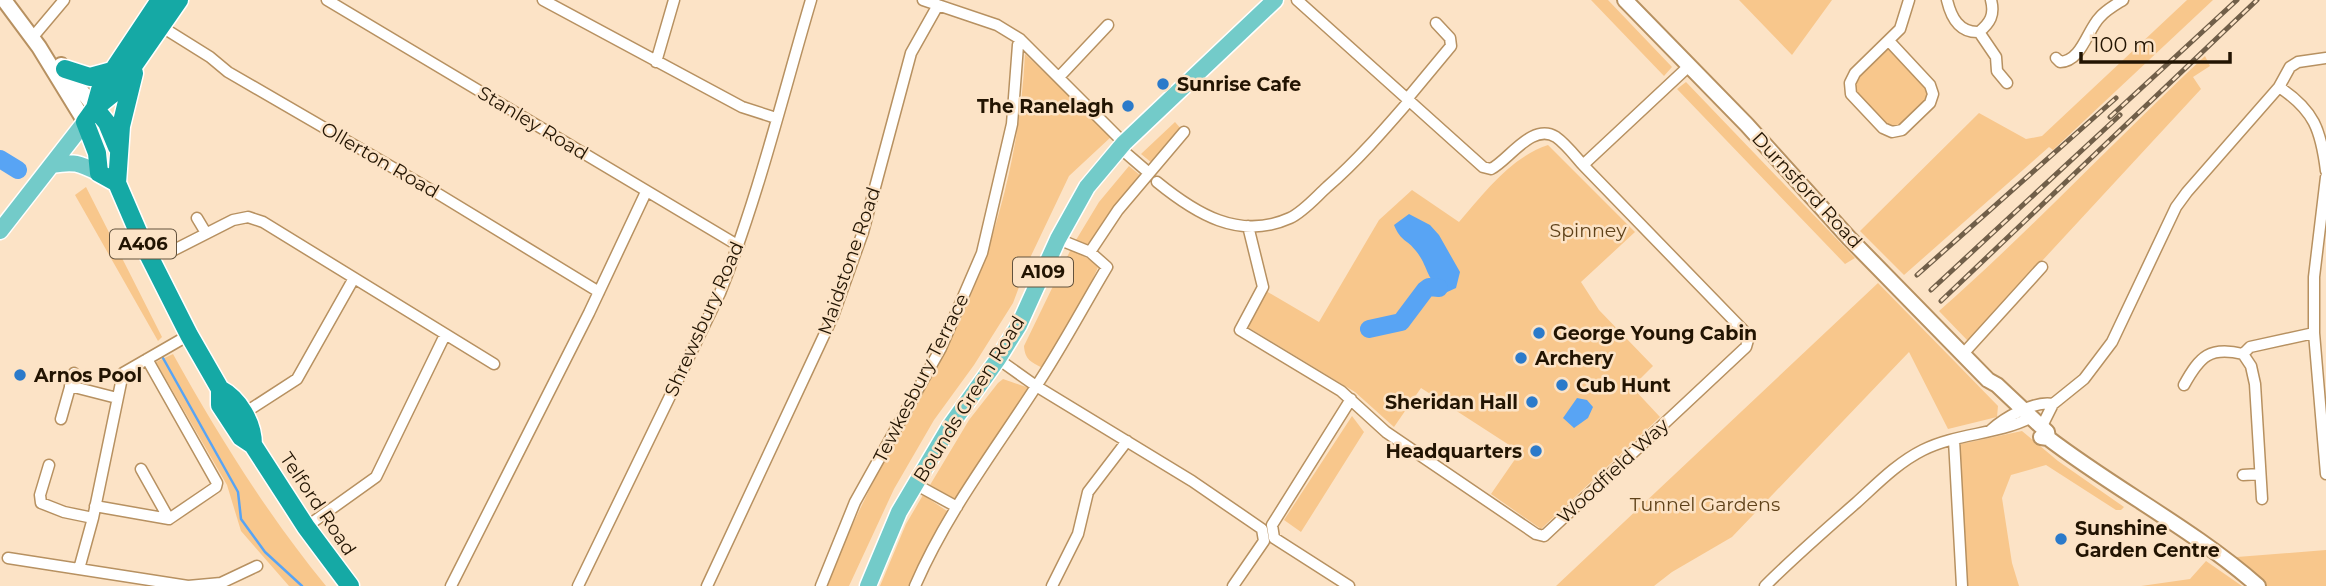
<svg xmlns="http://www.w3.org/2000/svg" width="2326" height="586" font-family="Montserrat,sans-serif">
	<style>
		.green { fill: #f8c78c }
		.water { fill: #58a4f4 }
		.lines { fill: none; stroke-linecap: round; stroke-linejoin: round }
		.stream { stroke: #58a4f4; stroke-width: 2.5 }
		.river { stroke: #58a4f4; stroke-width: 18 }
		.street-casing { stroke: #b79161; stroke-width: 13 }
		.secondary-casing { stroke: #b79161; stroke-width: 18 }
		.primary-casing { stroke: #fff; stroke-width: 19 }
		.highway-casing { stroke: #fff; stroke-width: 21 }
		.street { stroke: #fff; stroke-width: 10 }
		.secondary { stroke: #fff; stroke-width: 14 }
		.primary { stroke: #73cbc9; stroke-width: 16 }
		.highway { stroke: #15a9a5; stroke-width: 18 }
		.rail-casing { stroke: #715f49; stroke-width: 5 }
		.rail { stroke: #fce3c6; stroke-width: 2.5; stroke-dasharray: 8; stroke-linecap: butt }
		.poi-dot { fill: #2b7aca; stroke: #fce3c6; stroke-width: 2.5 }
		.labels { text-anchor: middle; dominant-baseline: central; stroke-width: 5; stroke-linejoin: round; paint-order: stroke }
		.shield { fill: #fce3c6; stroke: #63523d; stroke-width: 2 }
		.shield-label { font-size: 18px; font-weight: bold; fill: #221402 }
		.poi-label { font-size: 19px; font-weight: bold; fill: #221402; stroke: #fce3c6; text-anchor: start }
		.street-label { font-size: 19px; fill: #221402; stroke: #fce3c6 }
		.park-label { font-size: 19px; fill: #5f421a; stroke: #fce3c6 }
	</style>
	<rect width="100%" height="100%" fill="#fce3c6"/>
	<path class="green" d="M1591 0H1608L1672 67 1664 76Z
		M1739 0H1832L1792 55Z
		M2187 0H2213L2053 150 2049 147 1904 275 1860 231 1979 113 2026 139 2042 136Z
		M1888 46 1920 79 1930 93C1928 103 1908 124 1898 127 1893 129 1891 128 1886 126L1855 94C1854 71 1872 61 1888 46Z
		M1025 54 1112 136 1069 176 1030 258 1013 303 974 365 934 420 894 489 849 586H826C843 545 861 505 882 465 901 428 925 392 944 354 991 261 1020 159 1025 54Z
		M2205 56 2210 66 2193 77 2201 89 1968 341 1939 311C2031 230 2115 140 2205 56Z
		M1686 82 1855 258 1845 264 1677 89Z
		M1175 122 1182 130 1152 163 1141 154Z
		M1548 145 1635 232 1581 282 1599 310 1653 366 1632 387 1660 417 1541 529 1491 494 1520 452 1421 388 1394 427 1355 392 1246 326 1266 291 1319 322 1379 220 1412 190 1459 222C1484 193 1511 157 1548 145Z
		M1129 166 1141 176 1089 246 1076 240 1099 202Z
		M86 187 162 337 158 341 75 195Z
		M1071 249 1099 265 1086 294 1043 368C1031 362 1025 360 1024 346Z
		M1878 283 1998 406 1997 417 1948 429 1909 352 1732 537 1672 572 1654 586H1556Z
		M173 354C218 435 267 514 326 586H289L241 531 227 485 156 362Z
		M1003 379 1029 388 955 499 930 485 969 420 998 383Z
		M1352 416 1364 432 1301 532 1284 520Z
		M2022 431 2058 461 2124 507 2121 510H2116L2046 465 2011 475 2002 498 2012 563 2019 586H1964L1959 450 1961 444Z
		M923 495 947 511 910 586H880L906 524Z
		M2326 550V586H2258L2232 565 2237 557Z
		M2206 561 2242 586H2141L2190 579Z"/>
	<path class="water" d="M1409 214 1430 225 1439 235 1460 272 1456 288 1445 293C1425 279 1429 267 1416 251 1407 239 1401 242 1394 225Z
		M1577 398 1587 400 1593 407 1588 418 1574 428 1563 418Z"/>
	<g class="lines">
		<path class="stream" d="M163 358 238 492 241 519 265 552 302 586"/>
		<path class="river" d="M0 159 18 170
			M1369 329 1401 322 1425 290 1429 287 1439 288"/>
		<g class="street-casing">
			<path id="street" d="M327 0 739 246
				M543 0 742 107 776 118
				M923 0 997 25 1020 39 1124 143
				M1297 0 1483 167 1491 169C1509 160 1532 122 1556 137 1566 144 1575 156 1583 165
				M1947 0C1951 17 1959 33 1979 32 1990 23 1995 15 1991 0
				M162 27 210 57 228 72 440 195 599 292
				M1979 32 1996 57 1997 71 2007 83
				M32 38 64 0
				M1889 41 1930 85 1933 94 1930 103 1902 130 1892 132 1883 128 1851 94 1850 83 1855 73 1900 29 1909 0
				M2056 58 2060 62C2082 61 2087 30 2100 17 2106 10 2115 5 2123 0
				M656 62 674 0
				M1060 76 1108 25
				M2279 87C2314 110 2321 130 2326 171
				M1407 99 1451 46 1450 38 1436 23
				M1120 148 1149 173
				M2326 177 2314 277V333L2326 474
				M1157 182C1195 213 1239 241 1290 218 1303 212 1316 197 1327 187 1357 161 1383 131 1409 101
				M197 218 206 233
				M1248 226 1263 287 1240 330 1341 391 1386 432 1536 534 1544 536 1746 347 1748 340 1747 334 1583 165 1689 66
				M172 251 233 220 248 217 263 222 494 364
				M1090 252 1118 210 1184 132
				M1963 354 2042 267
				M2243 354 2251 366 2255 384 2262 499
				M2243 354 2250 347 2314 333
				M998 359 1036 386 1192 481 1262 529 1264 541 1233 586
				M2184 385C2200 356 2210 346 2243 354
				M70 386 117 398
				M243 414 297 379 354 278
				M61 419 74 373
				M2041 428 2053 404 2084 379 2112 342 2176 207 2187 192 2279 87 2290 67 2298 62 2326 58
				M1991 430C2004 418 2035 400 2053 404
				M1954 440 1962 586
				M49 465 40 495 41 503 64 512 93 518
				M141 469 169 519
				M2243 475 2260 474
				M915 484 957 507
				M95 506 169 519 216 487 217 483 147 359
				M306 527 376 477 445 335
				M8 558 188 586 221 583 257 566
				M79 569 93 518 123 373 189 335
				M451 586 589 313 646 192
				M578 586 720 293C758 198 782 98 811 0
				M707 586 833 316 863 232 911 53 938 5
				M821 586 855 502 941 348 982 253 1012 124 1018 45 1020 39
				M915 586C946 514 993 453 1035 388 1061 349 1083 307 1107 267L1090 252 1058 239
				M1052 586 1078 534 1088 492 1127 441
				M1349 586 1274 538 1272 525 1351 399
				M1765 586C1794 557 1825 530 1856 503 1877 484 1897 463 1923 450 1957 433 1996 435 2030 418"/>
		</g>
		<g class="secondary-casing">
			<path id="secondary" d="M4 0 39 47 85 122
				M1625 0 1747 125 1849 238 1988 380 1997 385 2047 432 2048 438
				M61 65 95 108
				M2041 437 2048 438C2116 490 2193 529 2258 586"/>
		</g>
		<g class="primary-casing">
			<path id="primary" d="M52 165C74 161 79 163 99 173
				M0 231 85 122
				M868 586 899 512 950 426 998 359 1019 325 1058 239 1087 187 1124 143 1275 0"/>
		</g>
		<g class="highway-casing">
			<path id="highway" d="M179 0 116 91 95 108 85 122 97 153 99 173 117 183 145 248 189 335 220 389V405L241 437 253 445 306 527 350 586
				M65 69 90 77 112 71
				M95 108 100 90 160 0
				M95 108 107 123 117 147
				M117 183 121 126 134 73
				M220 389C239 399 253 423 253 445"/>
		</g>
		<use href="#street" class="street"/>
		<use href="#secondary" class="secondary"/>
		<use href="#primary" class="primary"/>
		<use href="#highway" class="highway"/>
		<g class="rail-casing">
			<path id="rail" d="M2110 117 2237 0
				M1917 275 2116 98
				M1931 290 2120 115
				M1941 301 2257 0"/>
		</g>
		<use href="#rail" class="rail"/>
	</g>
	<g class="poi-dot">
		<circle cx="1163" cy="84" r="7"/>
		<circle cx="1128" cy="106" r="7"/>
		<circle cx="1539" cy="333" r="7"/>
		<circle cx="1521" cy="358" r="7"/>
		<circle cx="20" cy="375" r="7"/>
		<circle cx="1562" cy="385" r="7"/>
		<circle cx="1532" cy="402" r="7"/>
		<circle cx="1536" cy="451" r="7"/>
		<circle cx="2061" cy="539" r="7"/>
	</g>
	<g class="labels">
		<g class="shield">
			<rect x="110" y="229.5" width="66" height="29" rx="5"/>
			<rect x="1013" y="257.5" width="60" height="29" rx="5"/>
		</g>
		<g class="shield-label">
			<text x="143" y="244">A406</text>
			<text x="1043" y="272">A109</text>
		</g>
		<g class="poi-label">
			<text x="1177" y="84">Sunrise Cafe</text>
			<text x="1114" y="106" text-anchor="end">The Ranelagh</text>
			<text x="1553" y="333">George Young Cabin</text>
			<text x="1535" y="358">Archery</text>
			<text x="34" y="375">Arnos Pool</text>
			<text x="1576" y="385">Cub Hunt</text>
			<text x="1518" y="402" text-anchor="end">Sheridan Hall</text>
			<text x="1522" y="451" text-anchor="end">Headquarters</text>
			<text x="2075" y="528">Sunshine<tspan x="2075" dy="22">Garden Centre</tspan></text>
		</g>
		<g class="street-label">
			<text transform="translate(533 123) rotate(31)">Stanley Road</text>
			<text transform="translate(380 160) rotate(30)">Ollerton Road</text>
			<text transform="translate(1807 190) rotate(47)">Durnsford Road</text>
			<text transform="translate(849 261) rotate(-71)">Maidstone Road</text>
			<text transform="translate(704 319) rotate(-66)">Shrewsbury Road</text>
			<text transform="translate(921 378) rotate(-63)">Tewkesbury Terrace</text>
			<text transform="translate(969 399) rotate(-58)">Bounds Green Road</text>
			<text transform="translate(1613 471) rotate(-43)">Woodfield Way</text>
			<text transform="translate(318 504) rotate(56)">Telford Road</text>
		</g>
		<g class="park-label">
			<text x="1588" y="230">Spinney</text>
			<text x="1705" y="504">Tunnel Gardens</text>
		</g>
	</g>
	<path d="M2081 52v10h149v-10" fill="none" stroke="#221402" stroke-width="3.5"/>
	<text x="2092" y="52" font-size="21" fill="#221402" stroke="#fce3c6" stroke-width="5" paint-order="stroke">100 m</text>
</svg>
